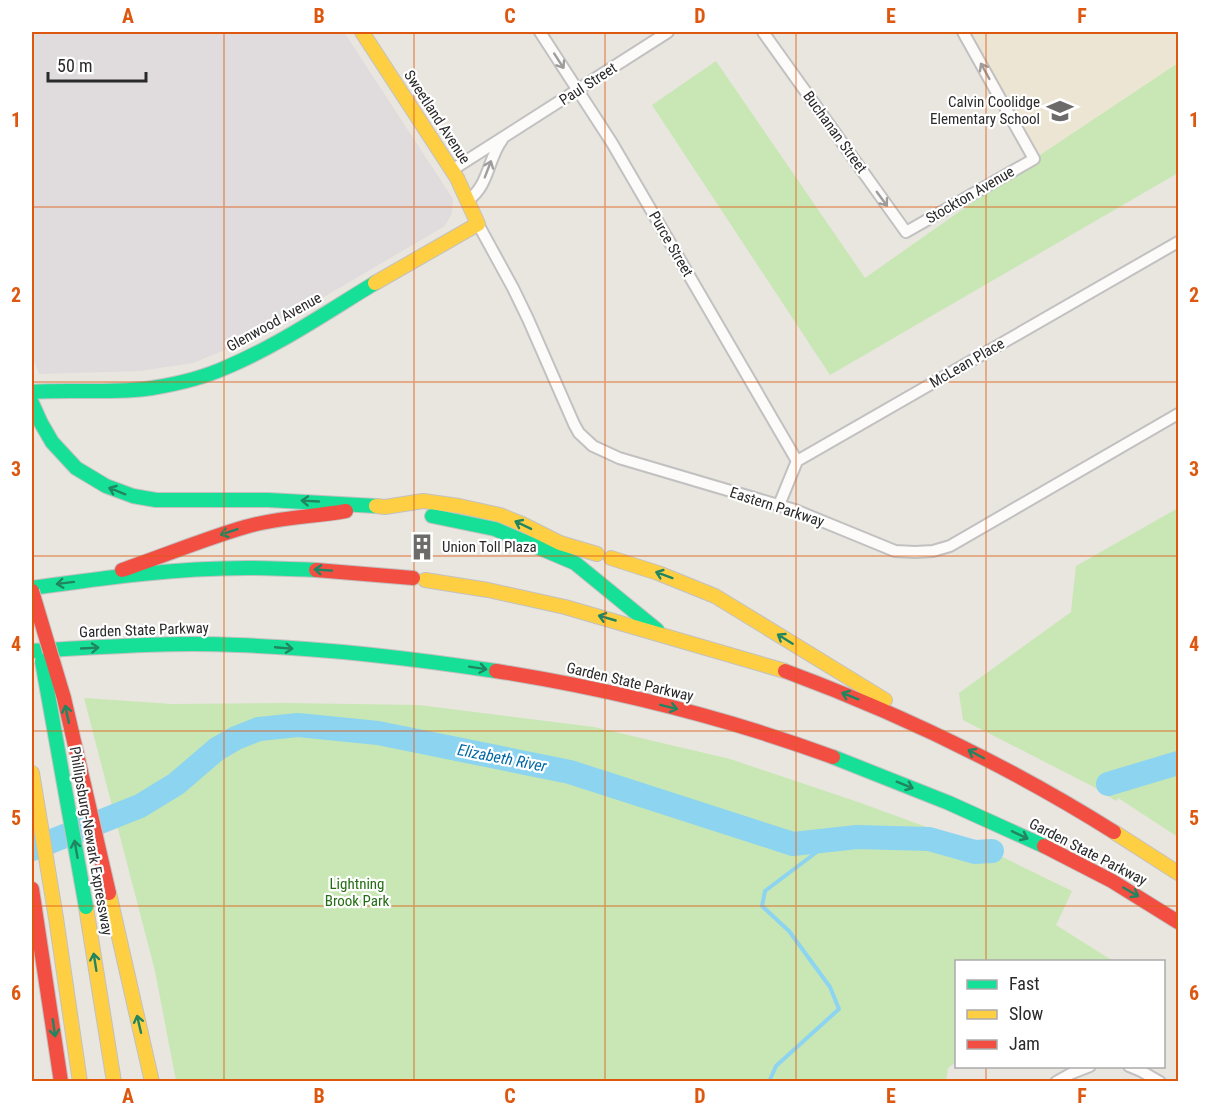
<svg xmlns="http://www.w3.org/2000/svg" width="1210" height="1113" font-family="'Roboto Condensed',sans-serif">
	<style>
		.industrial { fill: #e0dcde }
		.education { fill: #ede5d3 }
		.green { fill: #c8e7b5 }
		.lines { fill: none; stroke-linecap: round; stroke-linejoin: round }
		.stream { stroke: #8dd4f0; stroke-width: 4 }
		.river { stroke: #8dd4f0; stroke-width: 24 }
		.street-casing { stroke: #c2c1c1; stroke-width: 14 }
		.fast-casing { stroke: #c2c1c1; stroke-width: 16 }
		.slow-casing { stroke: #c2c1c1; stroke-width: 16 }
		.jam-casing { stroke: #c2c1c1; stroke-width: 16 }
		.street { stroke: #fcfbfa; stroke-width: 10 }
		.fast { stroke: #16e098; stroke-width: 14 }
		.slow { stroke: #ffcf43; stroke-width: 14 }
		.jam { stroke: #f24e42; stroke-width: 14 }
		.fast-bridge-casing { stroke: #c4c3c1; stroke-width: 16; stroke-linecap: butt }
		.jam-bridge-casing { stroke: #c4c3c1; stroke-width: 16; stroke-linecap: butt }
		.fast-bridge { stroke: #16e098; stroke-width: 14 }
		.jam-bridge { stroke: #f24e42; stroke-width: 14 }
		.oneway { stroke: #9e9d9c }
		.oneway2 { stroke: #208561 }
		.grid { fill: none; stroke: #de570e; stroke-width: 1.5; stroke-opacity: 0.55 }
		.labels { text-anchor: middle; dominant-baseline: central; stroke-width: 4.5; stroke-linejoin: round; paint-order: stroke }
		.street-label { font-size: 15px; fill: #2a2a2a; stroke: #fff }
		.poi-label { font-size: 15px; fill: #2a2a2a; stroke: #fff; text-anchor: end }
		.park-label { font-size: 15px; fill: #246d14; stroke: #fff }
		.water-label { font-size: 16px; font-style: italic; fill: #0269a6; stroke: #fff }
		.neatline { fill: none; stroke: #de570e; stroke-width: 2 }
		.grid-label { font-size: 20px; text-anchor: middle; font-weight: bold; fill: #de570e }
	</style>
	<rect width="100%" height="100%" fill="#e9e5df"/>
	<path class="industrial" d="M32 32H344L453 199 452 213 445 226 254 338 193 363 140 371 39 374 32 355Z"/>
	<path class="education" d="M963 32H1178V66L1034 159Z"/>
	<path class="green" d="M716 61 865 278 1034 159 1178 63V173L830 375 652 105Z
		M1178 508V837L1118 798 1116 801 1092 786 963 720 959 693 1071 612 1076 566Z
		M84 698 172 704 287 703 419 705 594 727 730 759 858 802 984 848 1072 891 1056 925 1113 961 956 962V1062L948 1068 946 1081H176L155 971Z"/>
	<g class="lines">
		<path class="stream" d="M769 1082 776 1066 839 1009 830 987 789 931 762 906 765 891 834 839"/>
		<path class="river" d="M1108 784 1178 763
			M32 849 140 806 176 784 217 749 236 738 259 729 298 725 378 733 570 772 793 844 857 837 929 839 975 852 992 851"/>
		<g class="street-casing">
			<path id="street" d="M540 32 612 143 797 461
				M763 32 906 232 1034 159 963 32
				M452 170 668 32
				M468 200C489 186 488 158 502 140
				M478 224 513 288 528 319 574 424 579 433 593 446 619 458 795 510 895 551 915 552 933 551 950 546 1178 414
				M779 505 797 461 1178 242
				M1129 1066 1141 1071 1160 1082
				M1056 1082 1072 1073 1090 1066"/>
		</g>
		<g class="fast-casing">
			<path id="fast" d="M32 392C72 389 112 394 152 388 177 384 203 378 227 367 279 345 327 312 375 283
				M32 403 41 423 52 442 76 468 106 486 133 496 156 500H268L376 506
				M432 516 495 529 575 563 657 630
				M32 588C103 578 175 568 247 568 270 568 293 569 316 570
				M32 651C100 647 169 642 237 645 324 648 410 658 496 671
				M833 757 949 803 1044 846"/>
		</g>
		<g class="slow-casing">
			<path id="slow" d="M362 32 457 178 478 224 375 283
				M376 506 385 507 423 501 459 506 500 515 522 524 560 543 597 554
				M611 558 658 573 715 596 885 700
				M425 580 488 590 565 607 785 671
				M32 773 56 918 80 1082
				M1114 832 1178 873
				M109 893 152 1082
				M86 907 114 1082"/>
		</g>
		<g class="jam-casing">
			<path id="jam" d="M122 570C163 556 204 539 245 527 278 517 313 517 346 511
				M316 570 413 578
				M496 671C610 689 724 717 833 757
				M785 671C901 714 1009 766 1114 832
				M1044 846 1112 881 1178 922
				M32 889 61 1082"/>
		</g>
		<use href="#street" class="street"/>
		<use href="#fast" class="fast"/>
		<use href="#slow" class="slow"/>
		<use href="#jam" class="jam"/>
		<g class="fast-bridge-casing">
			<path id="fast-bridge" d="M42 661 86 907"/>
		</g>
		<g class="jam-bridge-casing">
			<path id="jam-bridge" d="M32 591 64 698 109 893"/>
		</g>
		<use href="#fast-bridge" class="fast-bridge"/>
		<use href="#jam-bridge" class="jam-bridge"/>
	</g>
	<defs><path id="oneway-shaft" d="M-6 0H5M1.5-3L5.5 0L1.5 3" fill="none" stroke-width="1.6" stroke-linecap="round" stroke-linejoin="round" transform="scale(1.5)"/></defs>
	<g class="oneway">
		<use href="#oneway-shaft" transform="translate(559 61) rotate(57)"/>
		<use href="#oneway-shaft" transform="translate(985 71) rotate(-119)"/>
		<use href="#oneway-shaft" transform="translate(488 169) rotate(-69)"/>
		<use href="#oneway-shaft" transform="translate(882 199) rotate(54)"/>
	</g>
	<g class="oneway2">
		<use href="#oneway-shaft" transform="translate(117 491) rotate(-158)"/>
		<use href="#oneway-shaft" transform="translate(310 501) rotate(-177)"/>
		<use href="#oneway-shaft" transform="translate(523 525) rotate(-154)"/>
		<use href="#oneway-shaft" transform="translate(229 532) rotate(161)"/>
		<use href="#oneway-shaft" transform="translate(323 570) rotate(-176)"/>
		<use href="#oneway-shaft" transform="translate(664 575) rotate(-160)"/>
		<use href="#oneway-shaft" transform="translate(65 583) rotate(173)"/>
		<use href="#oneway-shaft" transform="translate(607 618) rotate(-164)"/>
		<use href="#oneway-shaft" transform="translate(785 639) rotate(-148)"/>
		<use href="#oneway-shaft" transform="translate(90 648) rotate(-3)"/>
		<use href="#oneway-shaft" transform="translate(284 648) rotate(5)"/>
		<use href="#oneway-shaft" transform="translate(478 668) rotate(9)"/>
		<use href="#oneway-shaft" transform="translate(850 696) rotate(-158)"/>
		<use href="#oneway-shaft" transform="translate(669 707) rotate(14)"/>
		<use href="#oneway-shaft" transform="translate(67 714) rotate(-102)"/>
		<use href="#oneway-shaft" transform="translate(976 754) rotate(-152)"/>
		<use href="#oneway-shaft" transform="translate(905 785) rotate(22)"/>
		<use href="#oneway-shaft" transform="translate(1020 835) rotate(25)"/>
		<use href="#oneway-shaft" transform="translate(76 849) rotate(-100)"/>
		<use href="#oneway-shaft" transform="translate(1131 892) rotate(30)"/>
		<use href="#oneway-shaft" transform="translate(95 962) rotate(-99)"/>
		<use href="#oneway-shaft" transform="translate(139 1024) rotate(-103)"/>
		<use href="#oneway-shaft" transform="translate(54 1028) rotate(82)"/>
	</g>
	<path class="grid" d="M224 32V1082M414 32V1082M605 32V1082M796 32V1082M986 32V962M32 207H1178M32 382H1178M32 556H1178M32 731H1178M32 906H1178M986 1066V1082"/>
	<defs>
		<g id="school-bare" transform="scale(2.07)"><path d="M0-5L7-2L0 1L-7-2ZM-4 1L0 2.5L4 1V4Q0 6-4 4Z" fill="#6d6b69" stroke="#fff" stroke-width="2.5" paint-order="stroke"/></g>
		<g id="building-bare" transform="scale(2.07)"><path d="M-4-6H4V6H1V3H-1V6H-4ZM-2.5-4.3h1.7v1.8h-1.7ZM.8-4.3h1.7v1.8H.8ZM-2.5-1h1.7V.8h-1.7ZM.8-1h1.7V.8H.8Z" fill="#6d6b69" stroke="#fff" stroke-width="2.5" paint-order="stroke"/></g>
	</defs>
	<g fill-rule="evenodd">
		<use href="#school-bare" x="1060" y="111"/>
		<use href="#building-bare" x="422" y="547"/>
	</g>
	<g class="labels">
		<g class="street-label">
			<text transform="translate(588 84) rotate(-33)">Paul Street</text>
			<text transform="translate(437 117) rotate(57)">Sweetland Avenue</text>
			<text transform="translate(835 132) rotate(54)">Buchanan Street</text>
			<text transform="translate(970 195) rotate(-30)">Stockton Avenue</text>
			<text transform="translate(671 244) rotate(60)">Purce Street</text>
			<text transform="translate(274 322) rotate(-29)">Glenwood Avenue</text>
			<text transform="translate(967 363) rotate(-30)">McLean Place</text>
			<text transform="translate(777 507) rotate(18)">Eastern Parkway</text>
			<text transform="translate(144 630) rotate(-2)">Garden State Parkway</text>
			<text transform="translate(630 682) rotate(13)">Garden State Parkway</text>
			<text transform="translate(91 841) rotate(80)">Phillipsburg-Newark Expressway</text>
			<text transform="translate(1088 852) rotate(27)">Garden State Parkway</text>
		</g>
		<g class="poi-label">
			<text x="1040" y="102">Calvin Coolidge<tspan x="1040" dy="17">Elementary School</tspan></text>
			<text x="442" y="547" text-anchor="start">Union Toll Plaza</text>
		</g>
		<g class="park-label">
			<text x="357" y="884">Lightning<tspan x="357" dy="17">Brook Park</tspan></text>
		</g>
		<g class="water-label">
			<text transform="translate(502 758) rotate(11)">Elizabeth River</text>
		</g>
	</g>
	<rect width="1210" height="1113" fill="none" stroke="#ffffff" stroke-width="66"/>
	<rect x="955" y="960" width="210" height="108" fill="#ffffff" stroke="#aaaaaa" stroke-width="1.5"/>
	<rect x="967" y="980" width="30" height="9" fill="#16e098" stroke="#aaaaaa" stroke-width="1.5"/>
	<text x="1009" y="990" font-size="18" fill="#2a2a2a">Fast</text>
	<rect x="967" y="1010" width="30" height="9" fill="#ffcf43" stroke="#aaaaaa" stroke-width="1.5"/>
	<text x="1009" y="1020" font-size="18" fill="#2a2a2a">Slow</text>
	<rect x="967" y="1040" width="30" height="9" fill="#f24e42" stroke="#aaaaaa" stroke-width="1.5"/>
	<text x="1009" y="1050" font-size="18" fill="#2a2a2a">Jam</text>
	<path d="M48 72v9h98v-9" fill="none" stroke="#2a2a2a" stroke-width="3"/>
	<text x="57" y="72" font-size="18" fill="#2a2a2a" stroke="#ffffff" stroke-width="4.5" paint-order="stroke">50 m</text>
	<rect x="33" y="33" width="1144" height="1047" class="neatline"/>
	<g class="grid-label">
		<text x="128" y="23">A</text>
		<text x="319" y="23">B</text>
		<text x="510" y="23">C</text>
		<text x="700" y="23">D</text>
		<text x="891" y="23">E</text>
		<text x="1082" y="23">F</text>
		<text x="16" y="127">1</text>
		<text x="1194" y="127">1</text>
		<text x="16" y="302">2</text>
		<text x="1194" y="302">2</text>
		<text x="16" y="476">3</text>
		<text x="1194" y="476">3</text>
		<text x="16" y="651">4</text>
		<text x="1194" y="651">4</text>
		<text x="16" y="825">5</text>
		<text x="1194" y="825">5</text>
		<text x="16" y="1000">6</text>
		<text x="1194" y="1000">6</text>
		<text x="128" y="1103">A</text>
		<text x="319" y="1103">B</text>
		<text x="510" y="1103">C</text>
		<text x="700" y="1103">D</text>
		<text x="891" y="1103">E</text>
		<text x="1082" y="1103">F</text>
	</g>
</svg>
